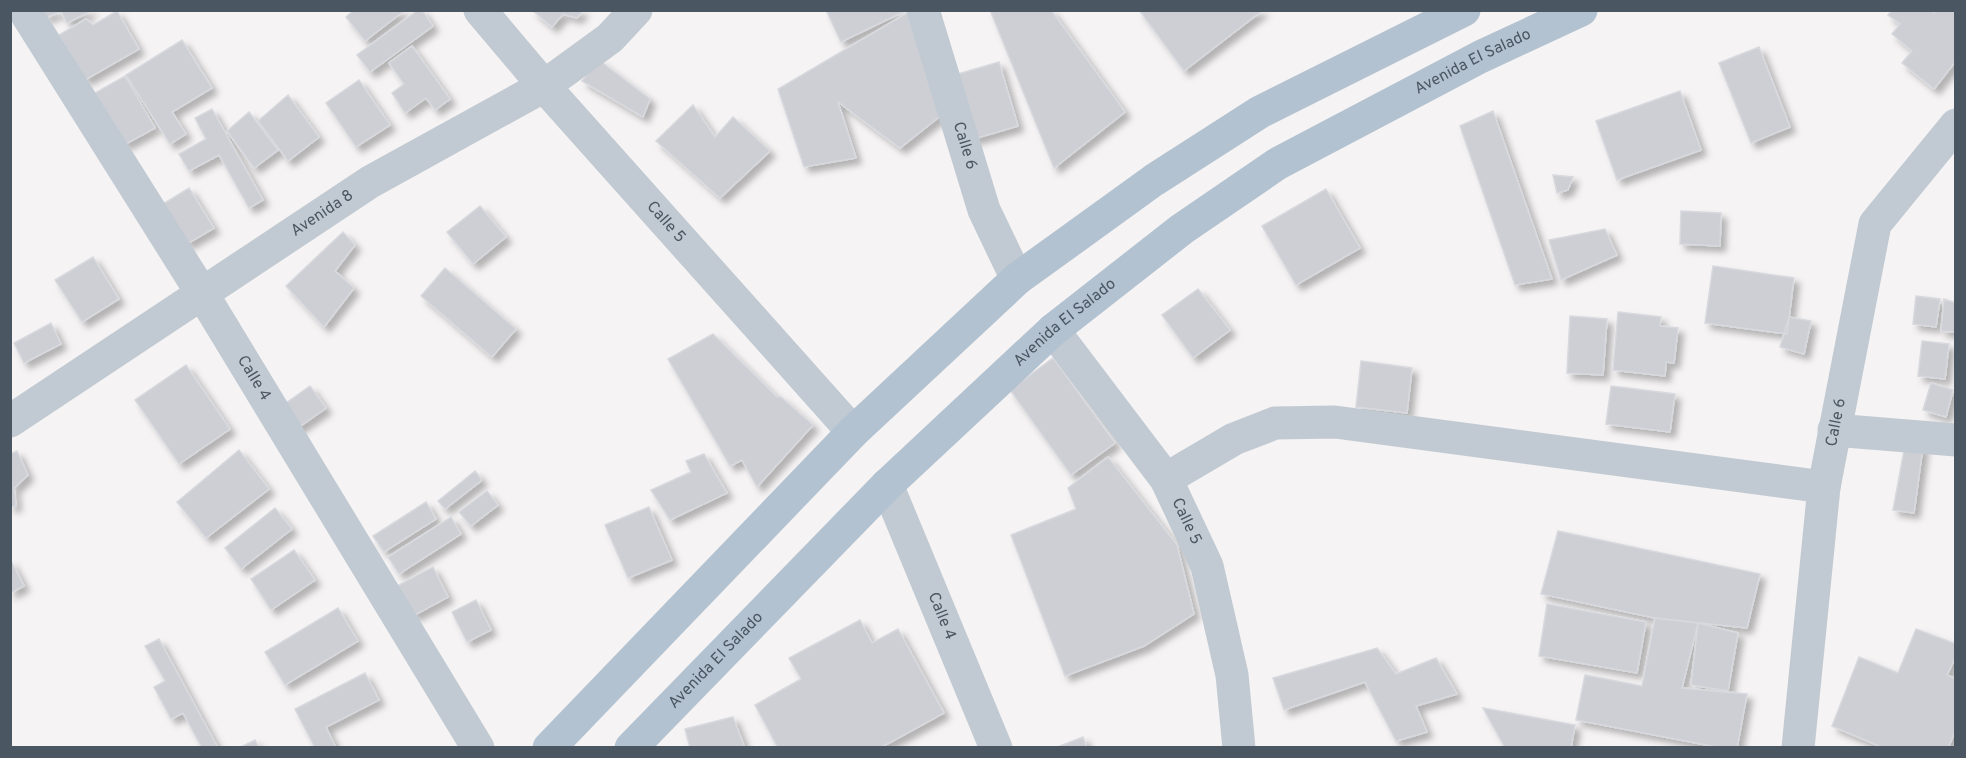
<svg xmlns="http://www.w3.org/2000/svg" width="1966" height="758" font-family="Overpass,sans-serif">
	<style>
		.building { fill: #cdcfd5; stroke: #d7d9de; stroke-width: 1.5; filter: url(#shadow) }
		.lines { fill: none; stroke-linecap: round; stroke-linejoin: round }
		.minor { stroke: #c1cad2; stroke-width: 33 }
		.primary { stroke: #b3c2d1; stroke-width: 33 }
		.labels { text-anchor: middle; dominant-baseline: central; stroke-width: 5; stroke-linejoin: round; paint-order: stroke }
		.street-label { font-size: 16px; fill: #4a5661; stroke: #fff }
	</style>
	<defs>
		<filter id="shadow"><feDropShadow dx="5.5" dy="5.5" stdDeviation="3" flood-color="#0004"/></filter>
	</defs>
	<rect width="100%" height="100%" fill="#f5f3f3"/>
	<path class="building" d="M42 10H93L67 23 61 11 45 18Z
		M354 10H405L365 41 346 17Z
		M418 10H422L433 26 370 72 357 55Z
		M532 10H583L577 18 563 14 552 27Z
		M826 10H907L841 42Z
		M990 10H1051L1125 112 1054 168Z
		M1139 10H1263L1184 71Z
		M1892 10H1931L1934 13 1936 10H1956V61L1934 89 1902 63 1912 51 1892 34 1900 24 1888 15Z
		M117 11 139 49 85 80 59 35 86 19 93 25Z
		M907 13 944 113 900 148 838 102 856 158 804 167 778 89Z
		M182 40 212 88 172 112 186 134 170 144 126 75Z
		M412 46 450 99 435 110 426 98 405 113 392 93 404 84 389 63Z
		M1759 47 1790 127 1751 143 1719 63Z
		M599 60 650 99 643 117 582 81Z
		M999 62 1018 126 970 140 951 76Z
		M125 76 155 128 124 145 95 93Z
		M359 80 390 125 356 147 326 103Z
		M1680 91 1701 150 1617 180 1596 121Z
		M288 95 319 137 288 161 258 121Z
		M693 105 715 137 733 117 770 151 720 198 656 141Z
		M212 109 263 200 249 208 219 155 189 171 179 154 206 139 195 118Z
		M1493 111 1552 279 1515 285 1460 126Z
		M249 112 278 150 254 168 227 131Z
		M1553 175 1573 177 1568 190 1557 193Z
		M189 188 214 228 187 244 163 204Z
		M1326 189 1360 248 1296 285 1262 226Z
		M480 206 506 237 473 264 447 232Z
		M1681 211 1721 213 1720 246 1680 244Z
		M1605 229 1617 255 1561 280 1549 240Z
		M343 232 355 245 335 271 354 288 324 327 286 286Z
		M93 257 119 299 82 322 55 280Z
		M1713 266 1794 278 1787 334 1705 323Z
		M445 268 516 329 492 357 421 296Z
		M1198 289 1230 330 1193 358 1162 315Z
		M1916 296 1940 299 1936 327 1913 324Z
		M1944 299 1956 303V332L1941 331Z
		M1618 312 1661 317 1660 326 1678 328 1674 363 1666 362 1665 376 1613 370Z
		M1570 316 1607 319 1603 375 1567 373Z
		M1789 317 1811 321 1804 354 1780 347Z
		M51 323 61 344 24 363 14 343Z
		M713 334 777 397H781L813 425 757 487 742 460 730 466 668 359Z
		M1922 341 1949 344 1945 379 1918 376Z
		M1053 358 1115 443 1071 475 1010 390Z
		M1361 361 1412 368 1407 413 1356 407Z
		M186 365 230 429 179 464 135 400Z
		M1931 383 1953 390 1946 417 1923 410Z
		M310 386 326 408 295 430 279 408Z
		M1611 386 1675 394 1670 432 1606 424Z
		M1905 445 1923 446 1914 513 1893 510Z
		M239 450 269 489 206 538 177 502Z
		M17 451 28 475 14 488 16 506 10 507V454Z
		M704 454 727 493 670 520 651 490 691 472 686 461Z
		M1108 457 1177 545 1194 614 1144 646 1065 676 1011 535 1076 509 1068 488Z
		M475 471 482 480 445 509 438 501Z
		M487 491 498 505 471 526 459 512Z
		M426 502 436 519 384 552 373 536Z
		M649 507 672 560 628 578 605 525Z
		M275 508 292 529 241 569 225 548Z
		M451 517 461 534 399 574 388 557Z
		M1558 531 1760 574 1747 628 1655 618 1541 594Z
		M294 550 315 580 271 610 251 579Z
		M10 559 24 586 10 593Z
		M433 567 448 597 413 616 397 586Z
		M476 600 491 630 467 642 452 612Z
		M1547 604 1646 622 1637 673 1539 656Z
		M338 608 358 641 285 685 265 652Z
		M1655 618 1698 623 1682 688 1747 694 1737 748H1722L1576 720 1585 675 1642 686Z
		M860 620 872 643 898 629 944 713 880 748H778L755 705 801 679 789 658Z
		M1698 623 1738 633 1728 691 1691 685Z
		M1916 629 1956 644V656L1947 675 1956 679V729L1948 748H1884L1832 726 1859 657 1898 673Z
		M159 639 218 748H202L183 713 171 719 154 687 165 681 145 646Z
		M1377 648 1396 674 1436 658 1457 694 1416 706 1427 732 1396 741 1365 682 1284 710 1273 678Z
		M365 673 379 700 326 727 336 748H315L295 709Z
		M1483 708 1575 725 1571 748H1505Z
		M733 717 745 748H690L685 729Z
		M1083 737 1087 748H1055Z
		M255 740 259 748H239Z"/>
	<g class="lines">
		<g class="minor">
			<path id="s1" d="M24 10 203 295 478 748"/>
			<path id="s2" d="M480 10 544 86 853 432"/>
			<path id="s3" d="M923 10 984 210 1017 279"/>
			<path id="s4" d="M1053 330 1166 479 1207 566 1232 675 1239 748"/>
			<path id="s5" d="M10 421 370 182 544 86 610 38 636 10"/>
			<path d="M1834 430 1956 440"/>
			<path d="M1166 479 1234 439 1275 423 1335 422 1824 487"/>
			<path id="s6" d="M887 485 996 748"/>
			<path id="s7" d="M1798 748 1824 487 1875 224 1956 125"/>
		</g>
		<g class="primary">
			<path d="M549 748 853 432 1017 279 1154 180 1260 112 1464 10"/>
			<path id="s8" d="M631 748 887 485 1053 330 1182 229 1277 164 1480 57 1581 10"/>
		</g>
	</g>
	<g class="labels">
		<g class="street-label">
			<text stroke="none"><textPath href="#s8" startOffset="1094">Avenida El Salado</textPath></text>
			<text stroke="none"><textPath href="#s3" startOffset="142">Calle 6</textPath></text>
			<text stroke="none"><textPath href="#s5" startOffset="375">Avenida 8</textPath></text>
			<text stroke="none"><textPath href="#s2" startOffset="282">Calle 5</textPath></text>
			<text stroke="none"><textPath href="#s8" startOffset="608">Avenida El Salado</textPath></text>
			<text stroke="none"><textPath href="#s1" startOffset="434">Calle 4</textPath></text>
			<text stroke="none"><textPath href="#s7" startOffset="328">Calle 6</textPath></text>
			<text stroke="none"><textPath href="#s4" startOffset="234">Calle 5</textPath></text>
			<text stroke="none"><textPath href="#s6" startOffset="142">Calle 4</textPath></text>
			<text stroke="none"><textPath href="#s8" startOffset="122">Avenida El Salado</textPath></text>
		</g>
	</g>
	<rect width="1966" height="758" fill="none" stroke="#4a5661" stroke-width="24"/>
</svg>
